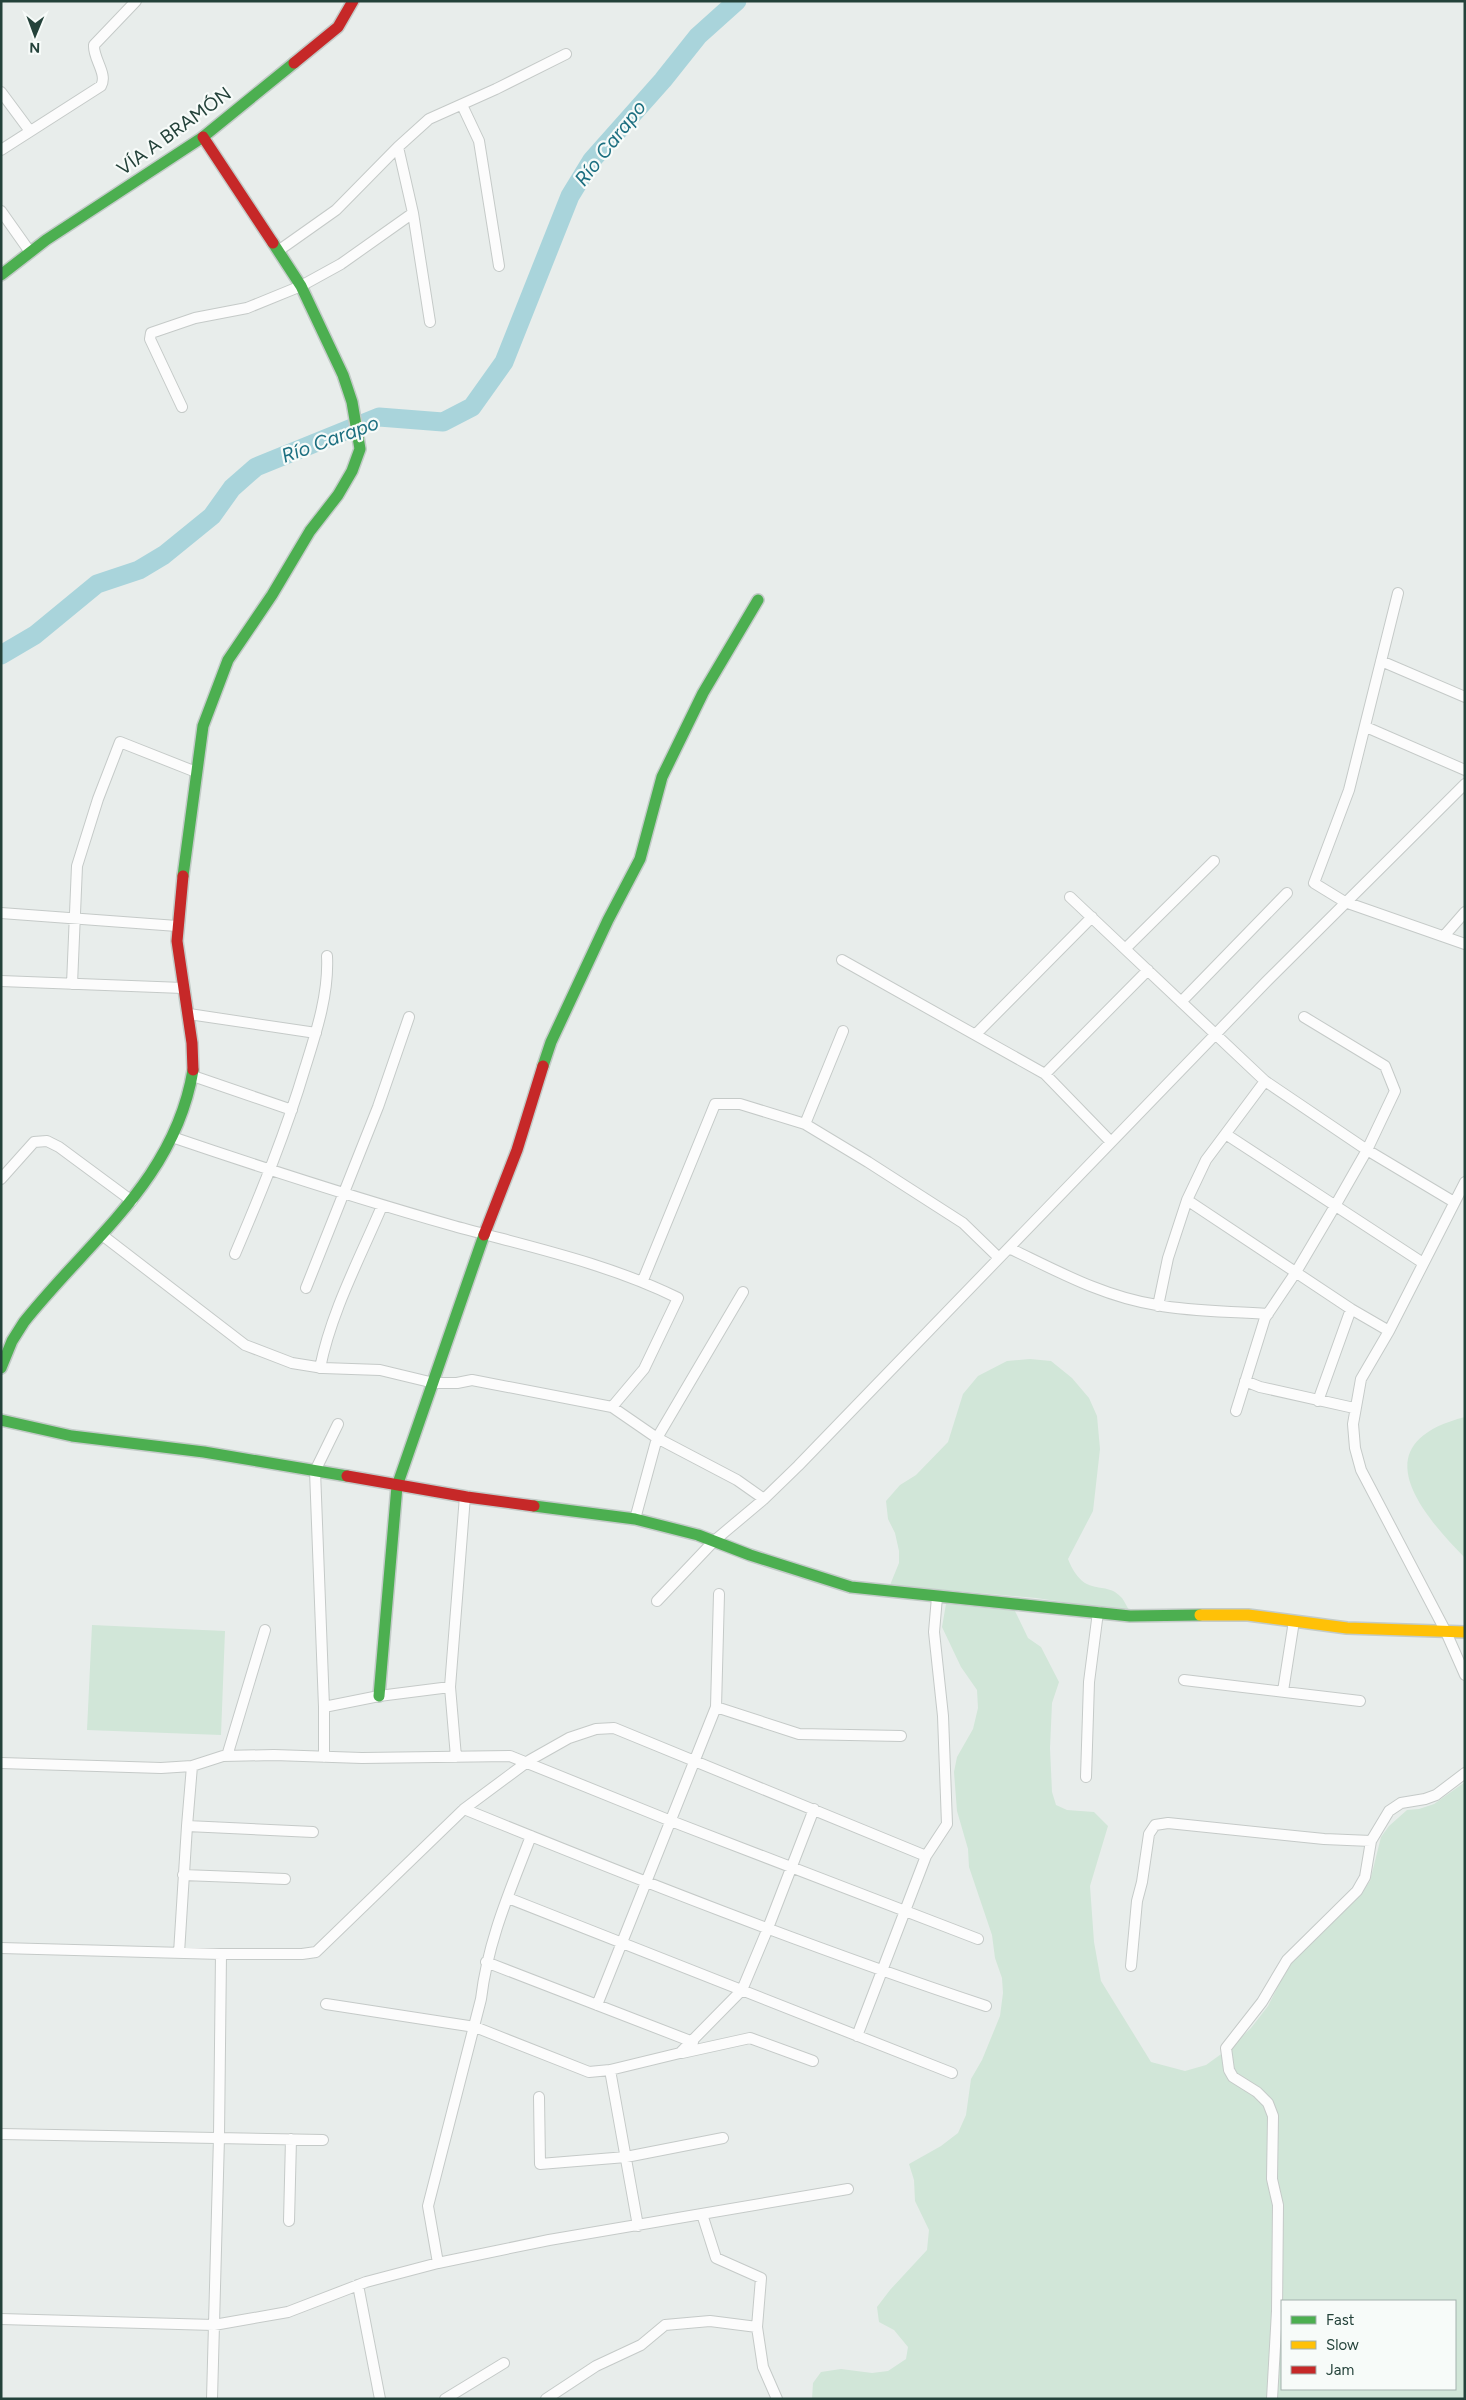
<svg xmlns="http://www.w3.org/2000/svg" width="1466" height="2400" font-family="Figtree,sans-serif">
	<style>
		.green { fill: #d1e6d8; fill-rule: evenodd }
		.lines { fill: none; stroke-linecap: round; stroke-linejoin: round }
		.river { stroke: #a9d4db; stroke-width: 19 }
		.street-casing { stroke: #c5cac8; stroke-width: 12 }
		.fast-casing { stroke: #c3cbc8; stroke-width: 14 }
		.slow-casing { stroke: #c3cbc8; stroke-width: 14 }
		.jam-casing { stroke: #c3cbc8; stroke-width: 14 }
		.street { stroke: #fcfcfc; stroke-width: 10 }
		.fast { stroke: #4caf50; stroke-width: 11 }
		.slow { stroke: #ffc107; stroke-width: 11 }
		.jam { stroke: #c62828; stroke-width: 11 }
		.labels { text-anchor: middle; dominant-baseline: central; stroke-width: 4.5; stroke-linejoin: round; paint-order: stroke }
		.street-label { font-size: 19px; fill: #24423a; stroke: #f7fbf9 }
		.water-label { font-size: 20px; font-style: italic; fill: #1c6f80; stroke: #f7fbf9 }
	</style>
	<rect width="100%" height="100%" fill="#e8edeb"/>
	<path class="green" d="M1030 1359 1051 1361 1072 1378 1089 1398 1097 1416 1100 1449 1093 1511 1068 1559C1085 1601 1105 1578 1122 1598 1125 1602 1127 1607 1130 1612L1036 1598 890 1585 899 1563V1551L895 1533 888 1519 886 1501 900 1485 916 1475 948 1442 963 1394 978 1376 1007 1361Z
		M1465 1417V1558C1418 1510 1363 1443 1465 1417Z
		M946 1604 1015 1611 1028 1638 1041 1647 1059 1682 1052 1703 1050 1748 1052 1792 1056 1805 1067 1810 1094 1812 1108 1826 1090 1886 1094 1942 1101 1981 1151 2062 1185 2071 1206 2065 1231 2047 1251 2028 1268 2006 1289 1964 1360 1895 1370 1881 1381 1837 1389 1826 1407 1810 1419 1809 1434 1804 1465 1782V2399H812L813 2383 821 2372 841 2369 872 2373 888 2371 906 2359 908 2347 894 2330 879 2322 877 2307 890 2290 927 2250 929 2230 915 2201 914 2180 909 2164 941 2146 958 2133 966 2115 971 2079 982 2060 1000 2016 1003 1993 1002 1978 995 1958 992 1935 969 1867 968 1849 957 1811 954 1772 957 1757 973 1729 978 1708 977 1690 961 1667 942 1627ZM1282 2301H1455V2389H1282Z
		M92 1625 225 1631 221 1735 87 1730Z"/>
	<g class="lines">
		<path class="river" d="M1 655 35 635 97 584 139 570 164 555 212 516 232 488 256 467 379 417 443 422 472 407 504 362 570 196 592 160 663 80 698 36 737 1"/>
		<g class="street-casing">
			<path id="street" d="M1 92 30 131
				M462 105 479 141 499 266
				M398 147 413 213 430 322
				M1 150 101 86C108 74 93 59 94 45L136 1
				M1 211 30 252
				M278 251 336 210 398 147 429 119 496 89 566 54
				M182 407 150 339 151 333 195 318 247 308 301 286 341 264 413 213
				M1398 593 1349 790 1314 883 1345 902 1465 944
				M1381 661 1465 697
				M1366 727 1465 770
				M1070 897 1265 1081 1367 1150 1454 1202
				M1 913 177 926
				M1444 936 1465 912
				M1126 948 1214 861
				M842 960 1045 1074 1111 1142
				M1 981 183 988
				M72 984 77 866 98 799 120 742 196 772
				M1181 1002 1287 893
				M189 1014 316 1033
				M976 1034 1092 917
				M1045 1074 1148 970
				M193 1076 292 1110
				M805 1124 843 1031
				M1227 1135 1423 1263
				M172 1137C266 1169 359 1199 454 1226 530 1247 607 1263 678 1298L644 1369 612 1407
				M1 1179 34 1142 47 1141 59 1147 132 1201
				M1465 1182 1389 1331 1361 1379 1353 1424 1355 1448 1361 1470 1446 1632 1465 1675
				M1187 1200 1351 1309 1389 1331
				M102 1235 245 1345 292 1363 323 1368 380 1370 434 1383H457L472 1380 612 1407 657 1438 737 1480 764 1499
				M1009 1248C1057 1271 1104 1297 1157 1305 1193 1312 1231 1311 1268 1314
				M235 1254C261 1193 286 1132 305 1068 316 1033 329 994 327 956
				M643 1280 715 1104H740L805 1124 868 1162 963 1223 999 1258
				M306 1288 378 1107 409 1017
				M1158 1306 1168 1258 1187 1200 1206 1160 1265 1081
				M320 1368C331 1312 360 1258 382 1206
				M1245 1381 1260 1387 1354 1408
				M1318 1401 1351 1309
				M1236 1411 1265 1318 1296 1272 1335 1206 1367 1150 1395 1091 1385 1066 1304 1017
				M635 1519 657 1438 743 1292
				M657 1601 714 1541 764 1499 798 1466 1266 982 1465 784
				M1184 1680 1360 1701
				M1283 1691 1294 1621
				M324 1707 379 1696 450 1687
				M716 1707 799 1734 901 1736
				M227 1756 265 1630
				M324 1757V1707L315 1471 338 1424
				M456 1757 450 1687 465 1496
				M1 1763 161 1768 192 1766 223 1756 274 1755 362 1758 510 1756 671 1821 978 1939
				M1086 1777 1089 1682 1098 1612
				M464 1809C636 1879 809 1947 986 2006
				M187 1826 192 1766
				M183 1875 285 1879
				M508 1898 952 2073
				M1 1948 221 1954H302L316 1952 464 1809 530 1760 569 1738 596 1729 614 1728 926 1856
				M179 1953 187 1826 313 1832
				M486 1962 693 2042
				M1131 1966 1137 1901 1142 1882 1149 1834 1155 1825 1168 1823 1324 1839 1371 1841
				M326 2004 475 2027 589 2072 610 2070 680 2053 742 1990 768 1928 814 1809
				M597 2005 716 1707 719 1594
				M857 2036 926 1856 947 1824 943 1716 934 1632 937 1597
				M682 2053 750 2038 813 2061
				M610 2070 638 2226
				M539 2097 540 2164 626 2157 723 2138
				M1 2134 323 2140
				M702 2214 716 2258 761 2278 757 2327 763 2367 777 2399
				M289 2221 291 2139
				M438 2263 428 2206 481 1999C488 1940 510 1891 531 1836
				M358 2285 380 2399
				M1 2319 214 2325 288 2312 366 2282 438 2263 549 2240 848 2189
				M212 2399 219 2137 221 1954
				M445 2399 504 2363
				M546 2399 596 2366 641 2345 665 2325 710 2321 757 2327
				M1272 2399 1277 2311 1278 2205 1272 2179 1273 2116 1268 2103 1257 2092 1233 2077 1229 2070 1226 2048 1262 2002 1287 1960 1357 1891 1365 1877 1371 1841 1389 1811 1401 1803 1425 1799 1436 1795 1465 1773"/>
		</g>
		<g class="fast-casing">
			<path id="fast" d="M1 275 46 240 203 137 294 63
				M183 876 203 726 228 660 272 595 310 531 338 495 352 471 360 449 352 402 343 375 301 286 273 243
				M543 1066 551 1042 608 920 640 859 662 777 703 693 758 600
				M1 1368 12 1341 24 1322C89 1240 175 1180 193 1070
				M1 1420 72 1436 204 1452 347 1476
				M534 1506 635 1519 698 1535 750 1555 851 1587 1130 1616 1200 1615
				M379 1696 397 1486 484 1235"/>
		</g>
		<g class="slow-casing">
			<path id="slow" d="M1200 1615H1248L1347 1628 1465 1632"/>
		</g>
		<g class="jam-casing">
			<path id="jam" d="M294 63 338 27 353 1
				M203 137 273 243
				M183 876 177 941 192 1043 193 1070
				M484 1235 517 1150 543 1066
				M347 1476 467 1497 534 1506"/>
		</g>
		<use href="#street" class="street"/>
		<use href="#fast" class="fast"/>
		<use href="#slow" class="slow"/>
		<use href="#jam" class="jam"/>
	</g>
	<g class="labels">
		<g class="street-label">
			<text transform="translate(174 131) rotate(-36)">VÍA A BRAMÓN</text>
		</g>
		<g class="water-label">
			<text transform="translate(610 143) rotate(-52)">Río Carapo</text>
			<text transform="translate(330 439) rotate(-20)">Río Carapo</text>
		</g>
	</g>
	<rect width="1466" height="2400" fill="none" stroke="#24423a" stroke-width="5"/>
	<rect x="1281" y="2300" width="175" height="90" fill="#f7fbf9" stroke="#a3b1ad"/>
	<rect x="1291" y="2316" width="25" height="8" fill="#4caf50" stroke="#a3b1ad"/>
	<text x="1326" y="2325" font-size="15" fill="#24423a">Fast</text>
	<rect x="1291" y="2341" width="25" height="8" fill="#ffc107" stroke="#a3b1ad"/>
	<text x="1326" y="2350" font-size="15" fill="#24423a">Slow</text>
	<rect x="1291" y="2366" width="25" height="8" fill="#c62828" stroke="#a3b1ad"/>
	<text x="1326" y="2375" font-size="15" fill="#24423a">Jam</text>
	<g transform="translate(35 35) rotate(181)" stroke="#f7fbf9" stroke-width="4" paint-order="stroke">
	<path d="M0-4L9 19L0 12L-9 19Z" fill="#24423a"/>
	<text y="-8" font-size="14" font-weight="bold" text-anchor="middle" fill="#24423a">N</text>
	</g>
</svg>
